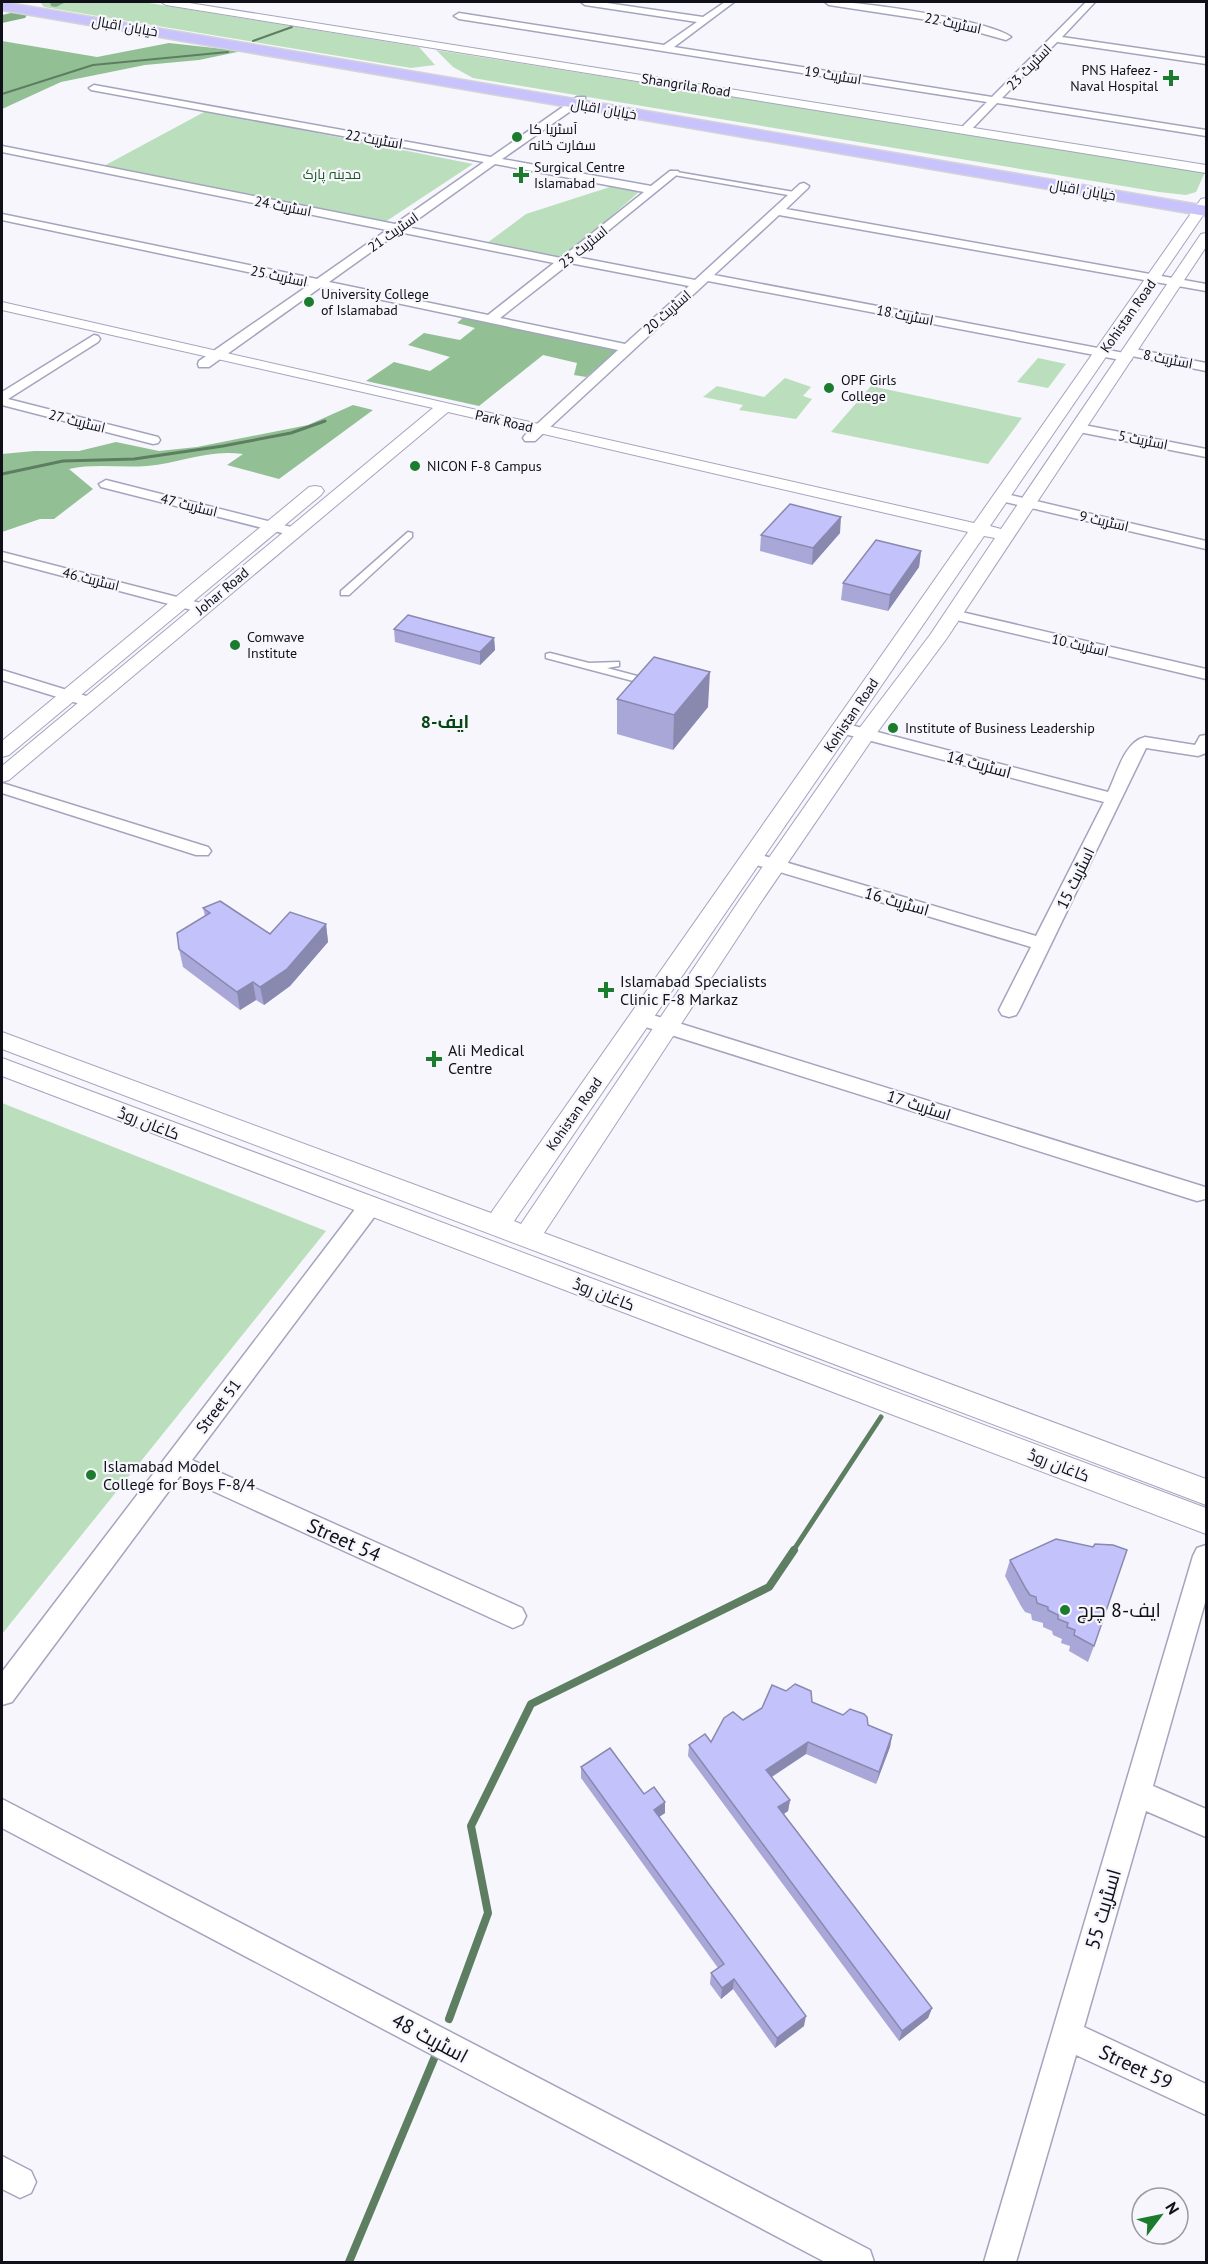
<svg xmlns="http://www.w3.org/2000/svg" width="1208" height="2264" font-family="'PT Sans',Cairo,sans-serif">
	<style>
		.green { fill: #bbdfbc }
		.forest { fill: #92c094 }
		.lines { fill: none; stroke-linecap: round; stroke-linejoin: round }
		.stream-far3 { stroke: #5e7e62; stroke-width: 2 }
		.stream-far2 { stroke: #5e7e62; stroke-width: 3 }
		.stream-far1 { stroke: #5e7e62; stroke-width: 5 }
		.stream { stroke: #5e7e62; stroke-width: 8 }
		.river { fill: #80ad82; fill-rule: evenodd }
		.pedestrian-casing { stroke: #a5a4bf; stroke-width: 3 }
		.minor-casing { stroke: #a5a4bf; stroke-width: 3 }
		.tertiary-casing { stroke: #a5a4bf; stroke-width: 2 }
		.primary-casing { stroke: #d4d4d6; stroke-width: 3 }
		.pedestrian { fill: #fff; fill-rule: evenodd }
		.minor { fill: #fff; fill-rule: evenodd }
		.tertiary { fill: #fff; fill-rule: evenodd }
		.primary { fill: #c8c3fd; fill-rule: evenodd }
		.wall { fill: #a9a7d7 }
		.shaded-wall { fill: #8988af }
		.building { fill: #c4c2fa; stroke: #8988af; stroke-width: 1.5 }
		.poi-dot { fill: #1c7c2e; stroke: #f6f6fc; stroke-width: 2 }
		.labels { text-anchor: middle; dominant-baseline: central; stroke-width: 4.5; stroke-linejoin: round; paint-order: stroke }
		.far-street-label { font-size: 14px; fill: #101019; stroke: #f6f6fc }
		.far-poi-label { font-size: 14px; fill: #101019; stroke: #f6f6fc; text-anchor: start }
		.far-park-label { font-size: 14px; fill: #1b5c25; stroke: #f6f6fc }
		.street-label { font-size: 16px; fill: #101019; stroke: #f6f6fc }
		.poi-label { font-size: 16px; fill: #101019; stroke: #f6f6fc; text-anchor: start }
		.far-district-label { font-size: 18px; font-weight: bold; fill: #064514; stroke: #f6f6fc }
		.near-street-label { font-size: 20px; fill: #101019; stroke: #f6f6fc }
		.near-poi-label { font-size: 20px; fill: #101019; stroke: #f6f6fc; text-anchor: start }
	</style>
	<rect width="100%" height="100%" fill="#f6f6fc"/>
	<path class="green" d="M40 2H143L419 47 435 65 411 68 44 7Z
		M436 50 1205 172 1196 192 1186 195 1159 192 473 78 453 67Z
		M206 111 473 164 385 222 102 167Z
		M613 186 640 191 564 258 487 243 526 214Z
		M1038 358 1066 364 1048 388 1017 382Z
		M785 378 811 387 803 396 812 399 796 419 739 410 743 405 703 397 717 386 764 397Z
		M871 386 1022 418 988 464 831 432Z
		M2 1103 326 1231 2 1634Z"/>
	<path class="forest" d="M2 41 97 57 169 43 242 51 199 60 145 65 61 82 2 109Z
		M465 316 620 349 586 377 574 375 577 363 543 355 479 406 366 381 394 362 430 371 450 357 408 345 424 333 460 340 475 328 457 323Z
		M353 405 373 410 279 479 227 465 243 454C208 449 181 463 147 466 120 468 95 463 69 469L93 489 54 519H40L2 532V454L34 451H79L116 442 159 451 197 447 308 425Z"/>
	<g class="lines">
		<path class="stream-far3" d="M253 41 292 27
			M2 94 93 65 228 52"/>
		<path class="stream-far2" d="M2 474 63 461 134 459 223 446 291 433 325 421"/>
		<path class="stream-far1" d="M793 1551 881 1417"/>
		<path class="stream" d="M449 2019 488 1913 471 1826 531 1704 769 1587 794 1550
			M349 2262 436 2054"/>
		<path class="river" d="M50 2H66L56 7 51 6Z
			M20 11 27 15 25 18 2 23V15Z"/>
		<g class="pedestrian-casing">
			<path id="pedestrian" d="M671 171 794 192 798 194 794 196 674 175H671Z
				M408 532 412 533V537L349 595H341V591Z
				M550 653 589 663 619 662V666L607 668 656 681 658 683 652 686 546 658V654Z"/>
		</g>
		<g class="minor-casing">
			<path id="minor" d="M581 2H600L703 17 725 2H734L674 47 992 97 1086 2H1095L1062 37 1206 58V64L1057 42 1002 98 1206 130V136L997 103 969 132 965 133 960 130 961 128 987 102 459 19 454 16 459 13 664 45 697 22 585 5Z
				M825 2C854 0 989 20 1011 37L1006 40 941 22 829 5Z
				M94 85 491 157 577 97H585V101L502 159 651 186 670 171H678L679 173 576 257 695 280 800 184 804 183 809 186 808 188 786 209 1206 284V291L779 215 714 275 1124 353 1126 349 1130 348 1206 363V371L1132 356 1131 360 1126 361 708 281 535 441H525L523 438 525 435 618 350 321 287 209 367H199L198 364 199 361 309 285 2 220V214L317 279 387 230 2 152V146L395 224 484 162 91 90 89 88ZM495 164 644 192 561 258 407 227ZM399 232 554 263 488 315 329 282ZM570 263 689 286 625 344 500 318Z
				M94 335 98 336 100 339 98 342 8 399 158 437 160 440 158 443 153 444 2 405V392Z
				M1079 424 1206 449V457L1074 431 1072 428 1074 425Z
				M106 480 299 529 301 532 294 536 101 487 99 484Z
				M1002 493 1206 541V549L997 500 995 497 997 494Z
				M2 552 208 605 211 608 203 613 2 560Z
				M953 610 1206 669V679L948 618 945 615 948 612Z
				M2 670 96 699 98 702 90 707 2 680Z
				M843 723 1108 792C1117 774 1124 742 1145 737L1195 745 1200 736 1206 735V753L1198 756 1146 748 1019 1010 1016 1015 1009 1017 1002 1015 999 1010 1031 947 746 862 743 858 746 854H758L1036 936 1104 802 837 732 835 728Z
				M2 783 208 847 211 851 208 855H196L2 793Z
				M640 1011 1205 1187 1206 1195 1205 1199 1197 1201 633 1023 630 1018 633 1013Z
				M370 1198 378 1200 381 1206 378 1212 192 1460 522 1608 526 1616 522 1624 513 1628 504 1624 180 1476 12 1702 2 1705V1672L362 1200Z
				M1206 1545V1599L1153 1786 1206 1809V1837L1146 1811 1084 2027 1206 2084V2115L1076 2055 1016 2262H984L1193 1556 1197 1548Z
				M2 1799 870 2250 874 2262H825L2 1828Z
				M2 2156 31 2171 36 2182 31 2193 20 2198 2 2189Z"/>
		</g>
		<g class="tertiary-casing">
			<path id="tertiary" d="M161 2H183L1206 165V173L166 5Z
				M1206 198V211L990 526 1001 529 1201 234 1206 233V247L947 638 873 738 759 905 544 1233 1206 1479V1505L2 1049V1032L491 1213 968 532 448 412 9 780 2 782V766L433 408 2 310V302L974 523 1201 199ZM984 536 995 538 930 635 858 730 743 895 521 1224 514 1221Z
				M315 486 321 487 324 491 321 495 9 755 2 757V741L309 487Z
				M2 1058 1206 1508V1534L2 1076Z"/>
		</g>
		<g class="primary-casing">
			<path id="primary" d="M2 2 1206 206V216L2 10Z"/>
		</g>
		<use href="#pedestrian" class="pedestrian"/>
		<use href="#minor" class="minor"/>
		<use href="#tertiary" class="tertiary"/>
		<use href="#primary" class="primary"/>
	</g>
	<path class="wall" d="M840 533 812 565 760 551 761 535Z
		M921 551 919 567 888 611 841 600 843 583Z
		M394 629 494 638 495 650 480 665 395 642Z
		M617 699 708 707 673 750 617 734Z
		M203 908 270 934 326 924 328 942 290 986 264 1005 256 1000 240 1010 183 967 179 949 205 916Z
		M1093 1547 1094 1646 1088 1662 1069 1651 1070 1646 1061 1643 1062 1639 1053 1635 1052 1631 1043 1627V1623L1032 1620 1031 1614 1025 1612 1021 1606 1005 1576 1010 1560Z
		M812 1702 892 1735 890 1747 876 1784 806 1754 772 1777 790 1800 788 1811 784 1814 932 2008 928 2018 899 2041 688 1756 689 1745 711 1742 743 1720Z
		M581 1767 644 1794 665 1813 659 1817 804 2026 775 2048 733 1989 721 1999 710 1984 711 1973 718 1968 581 1778Z"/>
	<path class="shaded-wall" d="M841 517 840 533 812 565 813 548Z
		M921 551 919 567 888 611 890 595Z
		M494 638 495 650 480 665V652Z
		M710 672 708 707 673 750 674 715Z
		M326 924 328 942 290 986 264 1005 260 987Z
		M253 982 256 1000 240 1010 237 992Z
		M892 1735 890 1747 876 1784 879 1772Z
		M808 1742 806 1754 765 1781 766 1770Z
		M790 1800 788 1811 777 1818 778 1807Z
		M665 1802V1813L653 1821 654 1810Z
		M734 1979 733 1989 721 1999 722 1988Z
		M932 2008 928 2018 899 2041 902 2031Z
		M806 2016 804 2026 775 2048 777 2038Z"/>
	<path class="building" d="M790 504 841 517 813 548 761 535Z
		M876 540 921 551 890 595 843 583Z
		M408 615 494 638 480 652 394 629Z
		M654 657 710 672 674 715 617 699Z
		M220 901 270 934 290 912 326 924 287 969 260 987 253 982 237 992 179 949 177 933 210 913 203 908Z
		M1056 1539 1093 1547 1095 1544 1113 1545 1127 1550 1094 1646 1074 1635 1075 1630 1067 1627 1068 1623 1058 1619V1615L1048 1610V1607L1037 1603 1036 1597 1030 1595 1026 1589 1010 1560Z
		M795 1684 811 1691 812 1702 843 1715 850 1709 864 1714 867 1717 868 1725 892 1735 879 1772 808 1742 766 1770 790 1800 778 1807 932 2008 902 2031 689 1745 705 1734 711 1742 724 1718 733 1712 743 1720 762 1708 772 1685 786 1691Z
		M610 1748 644 1794 654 1787 665 1802 654 1810 806 2016 777 2038 734 1979 722 1988 711 1973 724 1964 581 1767Z"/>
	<g class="poi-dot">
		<path d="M1168 69h6v6h6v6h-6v6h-6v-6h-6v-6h6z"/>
		<circle cx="517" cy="137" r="6"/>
		<path d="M518 166h6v6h6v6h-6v6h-6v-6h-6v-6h6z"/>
		<circle cx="309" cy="302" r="6"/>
		<circle cx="829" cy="388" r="6"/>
		<circle cx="415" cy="466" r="6"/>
		<circle cx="235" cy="645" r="6"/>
		<circle cx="893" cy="728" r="6"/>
		<path d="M603 981h6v6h6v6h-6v6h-6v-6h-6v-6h6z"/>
		<path d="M431 1050h6v6h6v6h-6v6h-6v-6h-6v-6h6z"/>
		<circle cx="91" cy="1475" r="6"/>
		<circle cx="1065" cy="1610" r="6"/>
	</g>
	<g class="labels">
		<g class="far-street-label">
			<text transform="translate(953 23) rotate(12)">اسٹریٹ 22</text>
			<text transform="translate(125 26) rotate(10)">خیابان اقبال</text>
			<text transform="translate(1029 67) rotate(-46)">اسٹریٹ 23</text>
			<text transform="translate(833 75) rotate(9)">اسٹریٹ 19</text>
			<text transform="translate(686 85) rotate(9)">Shangrila Road</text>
			<text transform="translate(604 109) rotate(10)">خیابان اقبال</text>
			<text transform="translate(374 139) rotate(10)">اسٹریٹ 22</text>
			<text transform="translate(1083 190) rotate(10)">خیابان اقبال</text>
			<text transform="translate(283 206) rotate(11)">اسٹریٹ 24</text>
			<text transform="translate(393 232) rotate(-35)">اسٹریٹ 21</text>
			<text transform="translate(583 247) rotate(-39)">اسٹریٹ 23</text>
			<text transform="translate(279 276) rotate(12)">اسٹریٹ 25</text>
			<text transform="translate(667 312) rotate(-41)">اسٹریٹ 20</text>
			<text transform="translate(905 315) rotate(11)">اسٹریٹ 18</text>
			<text transform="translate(1128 316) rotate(-55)">Kohistan Road</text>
			<text transform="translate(1168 359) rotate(11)">اسٹریٹ 8</text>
			<text transform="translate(77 421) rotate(14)">اسٹریٹ 27</text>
			<text transform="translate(504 421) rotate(13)">Park Road</text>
			<text transform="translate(1143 440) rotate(11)">اسٹریٹ 5</text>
			<text transform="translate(189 505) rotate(14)">اسٹریٹ 47</text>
			<text transform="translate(1104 521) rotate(13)">اسٹریٹ 9</text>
			<text transform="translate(91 579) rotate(14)">اسٹریٹ 46</text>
			<text transform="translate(222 591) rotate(-40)">Johar Road</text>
			<text transform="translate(1080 645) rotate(13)">اسٹریٹ 10</text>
			<text transform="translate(851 715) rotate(-56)">Kohistan Road</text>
			<text transform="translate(574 1114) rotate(-55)">Kohistan Road</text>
		</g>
		<g class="far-poi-label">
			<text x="1158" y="70" text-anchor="end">PNS Hafeez -<tspan x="1158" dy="16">Naval Hospital</tspan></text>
			<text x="529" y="129">آسٹریا کا<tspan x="529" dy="16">سفارت خانہ</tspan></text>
			<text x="534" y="167">Surgical Centre<tspan x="534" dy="16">Islamabad</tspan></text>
			<text x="321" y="294">University College<tspan x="321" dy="16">of Islamabad</tspan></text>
			<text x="841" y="380">OPF Girls<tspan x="841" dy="16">College</tspan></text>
			<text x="427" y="466">NICON F-8 Campus</text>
			<text x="247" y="637">Comwave<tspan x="247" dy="16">Institute</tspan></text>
			<text x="905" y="728">Institute of Business Leadership</text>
		</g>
		<g class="far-park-label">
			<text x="332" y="174">مدینہ پارک</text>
		</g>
		<g class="street-label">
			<text transform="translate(979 764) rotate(15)">اسٹریٹ 14</text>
			<text transform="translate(1075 878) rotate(-64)">اسٹریٹ 15</text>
			<text transform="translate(897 901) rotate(16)">اسٹریٹ 16</text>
			<text transform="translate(919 1105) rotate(18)">اسٹریٹ 17</text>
			<text transform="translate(149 1123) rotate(21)">کاغان روڈ</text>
			<text transform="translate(604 1294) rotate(21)">کاغان روڈ</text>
			<text transform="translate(218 1406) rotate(-53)">Street 51</text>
			<text transform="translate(1059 1465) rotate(21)">کاغان روڈ</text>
		</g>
		<g class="poi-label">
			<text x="620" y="981">Islamabad Specialists<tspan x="620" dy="18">Clinic F-8 Markaz</tspan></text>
			<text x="448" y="1050">Ali Medical<tspan x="448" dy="18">Centre</tspan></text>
			<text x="103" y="1466">Islamabad Model<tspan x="103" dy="18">College for Boys F-8/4</tspan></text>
		</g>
		<g class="far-district-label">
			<text x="445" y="721">ایف-8</text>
		</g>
		<g class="near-street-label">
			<text transform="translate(344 1540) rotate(24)">Street 54</text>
			<text transform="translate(1103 1909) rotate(-74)">اسٹریٹ 55</text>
			<text transform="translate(430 2038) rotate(28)">اسٹریٹ 48</text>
			<text transform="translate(1136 2067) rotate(25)">Street 59</text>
		</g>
		<g class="near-poi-label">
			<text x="1077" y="1610">ایف-8 چرچ</text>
		</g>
	</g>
	<rect width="1208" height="2264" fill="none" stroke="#101019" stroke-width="6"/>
	<g transform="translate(1160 2216) rotate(58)"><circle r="28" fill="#f6f6fc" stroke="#9a9aa1" stroke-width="1.5"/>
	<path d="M0-4.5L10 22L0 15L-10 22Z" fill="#1c7c2e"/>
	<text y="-9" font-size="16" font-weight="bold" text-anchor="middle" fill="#101019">N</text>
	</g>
</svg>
